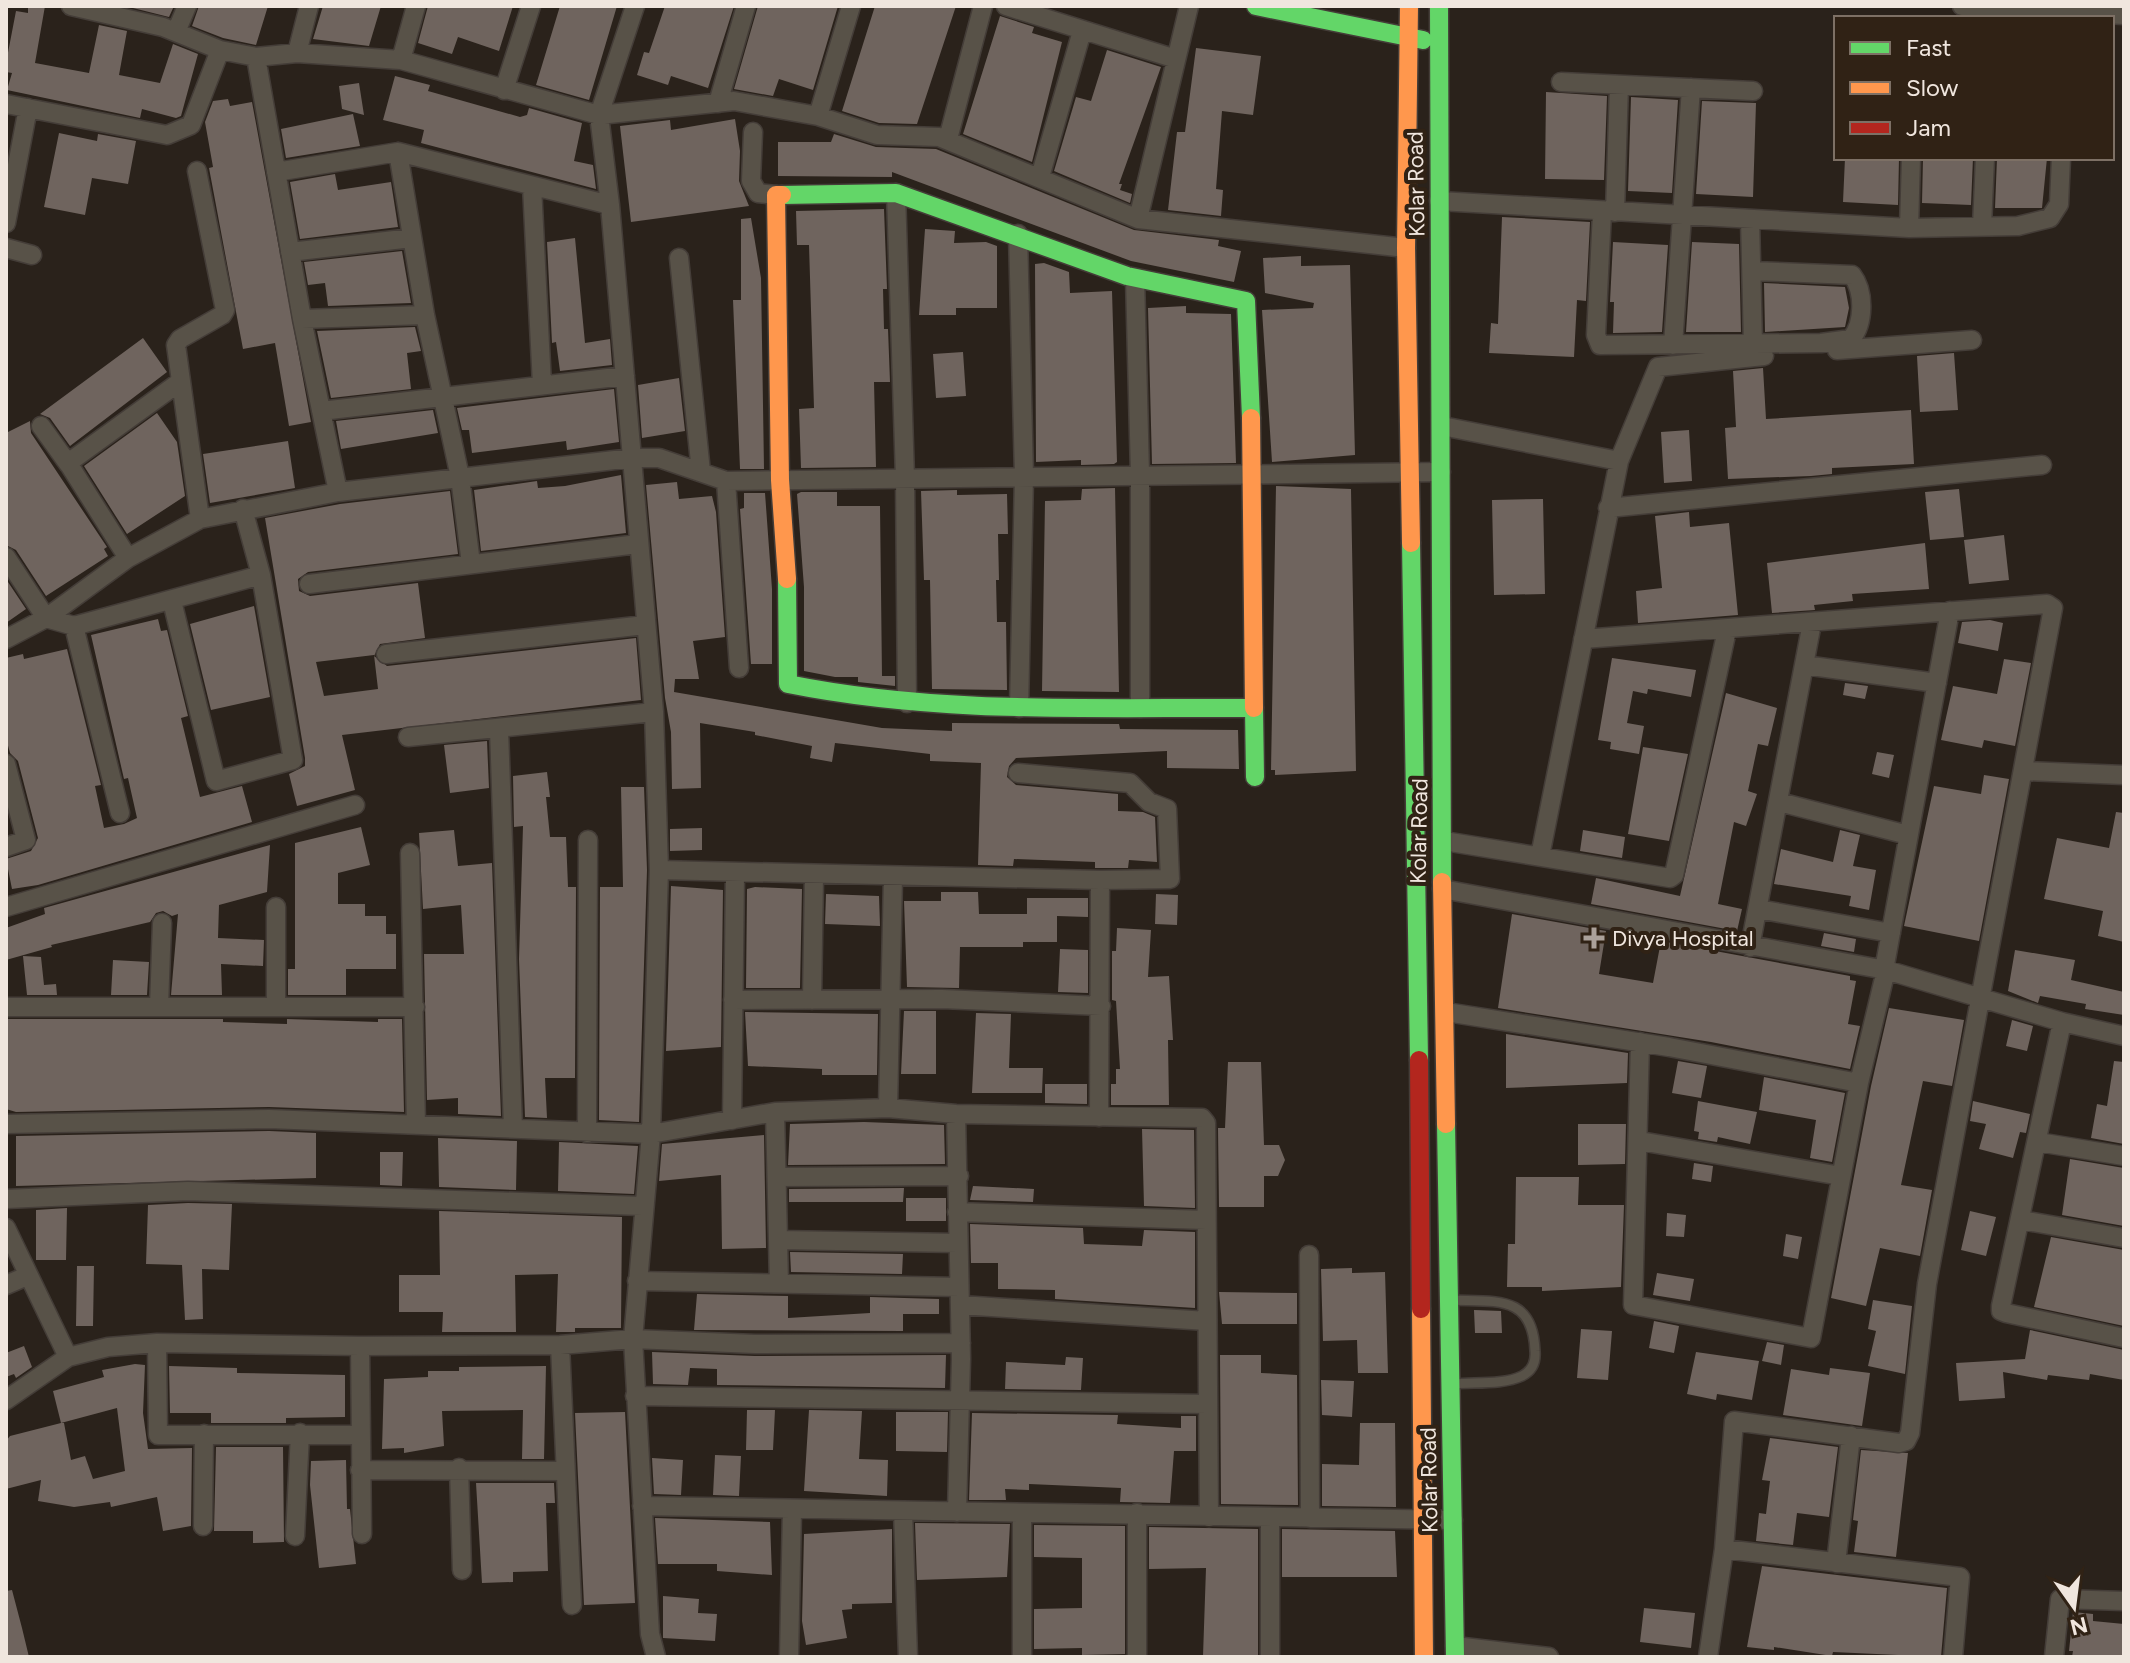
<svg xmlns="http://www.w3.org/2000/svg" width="2130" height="1663" font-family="Figtree,sans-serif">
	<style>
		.building { fill: #6f645e; fill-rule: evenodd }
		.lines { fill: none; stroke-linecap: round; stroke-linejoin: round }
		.lane-casing { stroke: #443d38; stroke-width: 12 }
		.street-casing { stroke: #443d38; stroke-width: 21 }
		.fast-casing { stroke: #443d38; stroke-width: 21 }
		.slow-casing { stroke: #443d38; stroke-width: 21 }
		.jam-casing { stroke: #443d38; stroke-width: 21 }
		.lane { stroke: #585248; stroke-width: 9 }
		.street { stroke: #585248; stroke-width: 18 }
		.fast { stroke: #63d668; stroke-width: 18 }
		.slow { stroke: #ff974d; stroke-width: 18 }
		.jam { stroke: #b3261e; stroke-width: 18 }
		.poi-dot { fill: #aba19a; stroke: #302215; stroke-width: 3 }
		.labels { text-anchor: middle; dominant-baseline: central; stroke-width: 8; stroke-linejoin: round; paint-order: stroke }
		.street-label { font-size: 22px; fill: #f0e6de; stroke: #302215 }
		.poi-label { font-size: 22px; fill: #f0e6de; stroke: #302215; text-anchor: start }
	</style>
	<rect width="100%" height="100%" fill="#2a221b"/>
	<path class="building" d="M28 6H45L35 63 89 73 99 25 127 31 119 75 160 83 173 44 198 54 181 116 176 118 142 109 140 118 7 90 12 73 6 72V63L16 11 28 13Z
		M125 6H174L169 17Z
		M199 6H268L256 45 223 38 192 26Z
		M323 6H381L369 46 313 39Z
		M513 6 499 51 458 37 452 54 418 43 428 6Z
		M560 6H617L589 100 536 85Z
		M665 6H734L708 88 671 76 668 85 637 75 644 52 649 53Z
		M758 6H838L813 90 779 79 773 96 734 89Z
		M875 6H956L917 124 879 123 842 111Z
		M1000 16 1034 27 1032 33 1062 42 1032 162 963 134Z
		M1196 48 1261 56 1253 115 1222 111 1216 189 1223 190 1221 216 1168 210 1177 132H1185Z
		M1107 50 1161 67 1119 184H1122L1120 190 1132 194 1130 203 1054 171 1076 97 1091 101Z
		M395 76 430 85 428 91 520 117 527 115 529 108 582 123 574 161 593 165 596 189 421 143 424 130 383 120Z
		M359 83 364 115 342 109 339 86Z
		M1546 92 1607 96 1604 180 1545 179Z
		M1631 97 1678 100 1672 193 1628 191Z
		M228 99 230 106 252 102 311 422 289 426 275 343 243 349 209 168 213 167 205 122 213 101Z
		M1702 101 1756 103 1753 197 1696 194Z
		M353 114 360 146 286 158 281 129Z
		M735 119 740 151 739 181 749 206 631 222 620 126 670 120 671 130Z
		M59 133 97 141 98 134 136 141 128 184 92 178 85 215 44 207Z
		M834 134 876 147 936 149 1134 230 1219 240 1218 246 1241 251 1234 282 1131 261 892 172V177L778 176V142H831Z
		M1845 158H1899L1898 205 1843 202Z
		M1923 158H1973L1971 205 1922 203Z
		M1997 158H2047L2042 208H1995Z
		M335 174 338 190 391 182 398 227 300 239 290 182Z
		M884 209 887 289H883L884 329H888L890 382H874L876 467 801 468 799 409 814 408 809 245H797L796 211Z
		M1502 217 1590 222 1586 301 1577 300 1574 357 1489 353 1491 323 1498 324Z
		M751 218 761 278 764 469H740L733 300H741V219Z
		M925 229 955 231 954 243 986 242 997 246V308H956V315H919Z
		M575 238 585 343 610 339 612 365 560 371 556 342 552 343 547 242Z
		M1613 242 1668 245 1662 332 1613 333 1614 302H1610Z
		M1692 242 1739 244 1741 332H1686Z
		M402 251 411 303 328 306 325 283 308 285 304 262Z
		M1301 256V266L1350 265 1355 455 1272 462 1262 310 1313 308 1314 303 1265 293 1263 258Z
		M1044 263 1069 272 1070 293 1112 291 1117 462 1114 464 1081 465V460L1036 462 1035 264Z
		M1764 283 1845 287 1849 308 1845 327 1765 332Z
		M1186 306V313L1231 314 1236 463 1152 464 1148 308Z
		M415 327 421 351 407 353 411 389 331 398 317 331Z
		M143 338 167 372 70 446 50 418 40 414Z
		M963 352 966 396 936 398 933 354Z
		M1954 353 1958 410 1920 412 1917 356Z
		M1763 368 1766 419 1911 410 1914 464 1832 468V474L1811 476 1728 479 1725 428 1736 427 1733 371Z
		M679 378 685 431 642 438 638 385Z
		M614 389 619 442 567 450 566 441 472 453 469 430H462L457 408Z
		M433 410 438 433 341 449 336 421Z
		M157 413 177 442 185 496 127 534 84 466Z
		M30 421 31 433 107 547 104 549 108 556 46 596 16 550 6 545V433Z
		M1689 430 1692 481 1664 483 1661 432Z
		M288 441 295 488 210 503 203 454Z
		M621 475 626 533 481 551 474 490 537 481 538 488 565 486Z
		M677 482 679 499 712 496 716 512 725 637 693 641 699 679H675L674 692 882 728 952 731V723L1119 724 1120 729 1238 730 1239 769 1167 768V751L1016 758 1009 766 1007 777 1016 785 1118 794V811L1143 812 1155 817 1157 862 1129 860 1128 868H1095V862L1014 859 1013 866 978 865 981 763 930 761V754L835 743 832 762 810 758 812 746 755 735V732L700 723 701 788 672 789 671 732 665 698 646 485Z
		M1276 486 1351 489 1356 771 1275 775V770H1271Z
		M1115 488 1119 692 1042 691 1045 501 1081 500 1082 489Z
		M1959 489 1964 537 1930 540 1925 492Z
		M957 490V495L1007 494 1008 534H998L999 580H996L997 622H1006L1007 690 932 689 930 580H924L921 491Z
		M450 491 458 554 308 572 298 579 299 591 310 596 418 583 425 638 380 644 374 656 387 666 636 638 641 700 342 735 355 790 297 806 289 774 305 766V758L265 518 340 504ZM374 655 378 689 324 696 316 662Z
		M801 492H837V506H880L882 676H895V686L858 682V677H835L804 671V587L797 494Z
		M744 493H765L772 589V664H751L740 509 744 508Z
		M1543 499 1545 594 1494 595 1492 500Z
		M1689 512 1690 527 1729 523 1738 615 1638 623 1636 591 1662 588 1655 516Z
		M2004 535 2009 580 1969 584 1964 540Z
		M1925 543 1929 589 1852 594 1853 601 1814 605 1815 610 1772 613 1767 563Z
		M6 579 26 609 6 623Z
		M254 606 270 697 211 710 190 624Z
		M158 619 161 631 167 630 188 716 181 718 200 797 242 786 252 822 38 885 12 889 6 859 31 851 38 838 18 761 10 753 6 738V658L23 654 24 659 67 649 101 785 95 786 104 828 124 824 137 818 128 778 124 779 91 635Z
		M1990 620 2003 623 1998 651 1958 643 1962 622Z
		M1612 658 1696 670 1691 697 1648 689 1647 694 1633 691 1627 723 1644 726 1639 754 1610 749 1611 742 1598 740Z
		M2004 659 2031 663 2015 746 1984 740 1982 748 1941 740 1953 686 1997 694Z
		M1845 683 1868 686 1865 699 1843 695Z
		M1726 693 1777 708 1768 746 1758 744 1748 791 1757 794 1746 826 1734 822 1718 904 1742 909 1737 931 1591 904 1596 878 1680 896Z
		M487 741 489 788 450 793 444 745Z
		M1643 747 1688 754 1669 841 1628 834Z
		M1877 752 1894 755 1889 778 1872 774Z
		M547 772 550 797H546L550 837H566L568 887H576L575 1078H545L547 1118 525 1117 519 959 523 826 514 827 513 776Z
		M1984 775 2009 779 1979 941 1904 926 1934 786 1981 794Z
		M621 787H644L647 870 639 1122 599 1120 600 887H623Z
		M2116 812 2124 813V942L2098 936 2103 911 2044 899 2057 838 2109 848Z
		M361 827 370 865 338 873V904H365V916H386V934H396V969H346V995H288V969H295V843Z
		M702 828V850L670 851V829Z
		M454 830 458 866 492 863 501 1116 458 1114V1098L427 1100 424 954H464L461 905 423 909 419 833Z
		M1583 830 1625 837 1622 858 1580 851Z
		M1840 830 1860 835 1853 866 1876 870 1869 910 1849 906 1851 896 1774 884 1781 849 1833 862Z
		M270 845 267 892 219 905 218 938 264 940 263 966 221 964 222 995H171L178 914 172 916 163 911 156 913 150 922 51 945 52 947 6 960V928L45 914 44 908Z
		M671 886 723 890 721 1047 666 1051Z
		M755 887 802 889 800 988H746L747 889Z
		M941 892H978L979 914H1027V898H1088V917L1057 916V942H1023V947H960L959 988 907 987 904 901H941Z
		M826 894 879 896 880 926 825 924Z
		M1156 894 1178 895 1177 925 1155 924Z
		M1512 914 1606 931 1599 974 1653 983 1661 941 1850 976V980L1856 981 1848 1024 1860 1026 1850 1069 1711 1042 1498 1008Z
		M1117 928 1151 930 1148 977 1169 976 1173 1040H1168L1169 1105H1111V1084H1116V1069H1120L1116 1001 1112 1000V951H1116Z
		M1824 933 1856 939 1854 952 1821 946Z
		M1060 949 1088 950V993L1058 992Z
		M2015 950 2075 960 2071 980 2124 992V1015L2085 1009 2086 1004 2040 996 2038 1003 2008 991Z
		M23 956 41 957 44 985 56 984 57 995H27Z
		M113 960 149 962 147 995H111Z
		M1889 1008 1964 1020 1952 1086 1923 1081 1901 1185 1932 1190 1920 1256 1880 1248 1866 1306 1831 1298 1871 1086Z
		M904 1011H936V1074H901Z
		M745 1012 878 1014 877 1075H822V1069L748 1066Z
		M976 1013 1011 1014 1009 1068H1043L1042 1093H972Z
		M6 1019H223V1022L287 1024V1019L378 1022V1019H402L404 1112 269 1107 16 1112 6 1109Z
		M2012 1020 2033 1026 2027 1051 2006 1046Z
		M1506 1034 1628 1053 1627 1083 1506 1088Z
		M1678 1061 1707 1066 1701 1098 1672 1093Z
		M2114 1061 2124 1062V1144L2091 1138 2097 1104 2107 1106Z
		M1228 1062H1261L1264 1145H1279L1285 1160 1278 1176H1264V1207H1219L1218 1128H1225Z
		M1764 1077 1845 1093 1832 1162 1810 1158 1816 1120 1759 1110Z
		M1045 1084H1087V1104L1045 1103Z
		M1698 1101 1757 1112 1750 1144 1718 1137 1717 1142 1698 1139 1699 1132 1694 1131Z
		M1973 1101 2030 1114 2026 1133 2020 1132 2013 1158 1979 1149 1986 1124 1970 1121Z
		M864 1122 944 1125 945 1164 788 1165 790 1124Z
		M1578 1124H1626L1625 1164 1578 1165Z
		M1142 1129 1194 1130 1195 1208 1144 1206Z
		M269 1131 316 1133V1178L16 1186V1136Z
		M764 1135 766 1248 722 1249 721 1175 659 1181 662 1144Z
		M438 1138 517 1141 516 1190 439 1187Z
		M559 1142 638 1146 634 1194 558 1191Z
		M380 1152H403L402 1186 380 1185Z
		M2070 1159 2124 1168V1226L2062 1215Z
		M1694 1163 1713 1166 1711 1182 1692 1179Z
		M1516 1177H1579L1578 1205H1624L1621 1287 1542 1291V1287H1507L1508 1244H1515Z
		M973 1186 1034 1189 1033 1202 970 1200Z
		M904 1188 903 1202H789V1189Z
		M906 1198H946V1221H906Z
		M188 1203 232 1204 229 1270 202 1269 203 1319 185 1320 182 1265 146 1264 148 1205Z
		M67 1208 66 1260H36V1210Z
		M439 1211 622 1217 621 1328H575V1332H556L558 1274 515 1275 516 1332H442L443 1312H399V1275H440Z
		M1970 1211 1996 1217 1986 1256 1961 1250Z
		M1667 1213 1686 1215 1684 1237 1666 1236Z
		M970 1224 1083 1228 1084 1244 1142 1246 1144 1230 1195 1232V1308L1055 1299V1290L998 1289V1263H971Z
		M1786 1234 1802 1237 1798 1259 1783 1256Z
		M2051 1237 2124 1250V1326L2034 1307Z
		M790 1252 903 1254 902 1274 791 1272Z
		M77 1266H94L93 1326H76Z
		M1352 1268V1273L1385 1272 1388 1373H1358L1357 1340 1323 1341 1321 1269Z
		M1657 1273 1694 1279 1690 1301 1653 1295Z
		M1219 1292 1297 1293V1324H1222Z
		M697 1294 788 1296V1318L870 1313V1297L939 1299V1314H903V1331L694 1330Z
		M1873 1300 1912 1306 1905 1374 1868 1366 1876 1331 1868 1329Z
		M1474 1310 1501 1311 1502 1333H1475Z
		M1654 1321 1679 1326 1674 1353 1649 1348Z
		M1581 1329 1612 1331 1608 1380 1577 1378Z
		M2030 1330 2124 1350V1380L2090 1374 2089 1380 2048 1375 2047 1380 2003 1372 2005 1398 1959 1401 1956 1363 2025 1359Z
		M1767 1342 1784 1345 1781 1365 1762 1361Z
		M24 1346 32 1367 16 1378 14 1374 6 1377V1353Z
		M652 1352 755 1356 946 1355 945 1388 717 1385V1369L690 1368 688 1385 653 1384Z
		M1696 1352 1759 1361 1752 1400 1717 1394 1716 1400 1687 1394Z
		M1220 1355H1261V1373L1297 1375 1298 1505 1221 1504Z
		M1066 1357 1083 1358 1081 1390 1005 1389 1006 1362 1065 1365Z
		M135 1364 145 1365 143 1413 148 1449 192 1448 191 1526 163 1531 157 1497 111 1507 110 1502 74 1507 38 1501 41 1480 6 1489V1441L10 1436 61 1423 53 1391 104 1377 102 1370ZM117 1408 125 1471 93 1479 85 1456 71 1460 64 1423H61Z
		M169 1366 237 1368V1373L345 1375V1417L286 1418V1423H211V1413H170Z
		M546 1366 544 1459H522L523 1410 442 1411 444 1446 404 1453V1448L382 1449 384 1379 428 1377V1371H459V1367Z
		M1830 1368 1870 1373 1862 1426 1783 1415 1791 1369 1829 1375Z
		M1321 1380 1354 1381 1352 1417 1322 1415Z
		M747 1410H775L773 1450H746Z
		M809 1410 862 1411 859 1459 888 1460 887 1496 804 1491Z
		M625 1412 635 1603 584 1605 575 1413Z
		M896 1412H948L947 1452 896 1451Z
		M972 1413 1118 1415 1117 1424 1181 1428V1416H1196V1451H1174L1170 1503 1120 1502 1121 1488 1029 1484V1490L1005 1489 1006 1500H969Z
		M1360 1423H1395L1396 1507 1322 1506V1464L1359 1465Z
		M1770 1438 1838 1447 1829 1517 1797 1513 1793 1545 1756 1541 1759 1513 1766 1514 1770 1481 1762 1480Z
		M216 1447H283L284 1542 253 1543V1531H214Z
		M1861 1450 1908 1453 1896 1557 1854 1552 1858 1521 1853 1520Z
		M715 1455 741 1456 739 1496 713 1495Z
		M652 1458 683 1460 681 1495 654 1494Z
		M346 1460 347 1509H350L356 1564 319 1568 310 1485 311 1461Z
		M476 1483H554L555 1503H546L548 1571 513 1572V1582L482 1583Z
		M655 1518 770 1522 772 1575 717 1571V1564H658Z
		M915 1523 1010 1524 1007 1577 917 1580Z
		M1034 1525 1125 1526V1654L1082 1655V1648L1034 1649V1609L1082 1608V1558L1034 1557Z
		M1149 1527 1258 1529V1657L1203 1656 1206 1568 1149 1569Z
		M892 1529V1603L852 1604V1609L842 1610 847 1638 806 1645 802 1621 804 1534Z
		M1282 1529 1395 1531 1397 1577H1282Z
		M1762 1566 1947 1588 1941 1657 1833 1652 1832 1656 1774 1647V1650L1747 1647Z
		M12 1590 22 1628 29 1657H6V1591Z
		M663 1596 699 1599 698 1613 717 1614 715 1641 663 1638Z
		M1644 1608 1695 1613 1691 1648 1640 1642Z
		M2073 1612 2093 1614V1621L2124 1624V1657H2072L2073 1651H2069Z"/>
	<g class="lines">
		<g class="lane-casing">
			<path id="lane" d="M1450 1300C1496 1302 1533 1294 1535 1351 1536 1363 1532 1371 1522 1376 1503 1385 1475 1382 1454 1384"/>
		</g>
		<g class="street-casing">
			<path id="street" d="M71 6 163 27 220 50 256 57 297 53 401 60 599 115 734 101 818 116 877 135 939 137 1138 219 1406 248
				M635 6 599 115 610 205 654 712 659 870 651 1134 633 1339 650 1634 656 1657
				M1006 6 1176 59
				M1962 6 2124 15
				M176 32 187 6
				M297 53 309 6
				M256 57 302 319 338 492
				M401 60 416 6
				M1561 82 1753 91
				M504 90 531 6
				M718 103 746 6
				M6 104 167 135 191 125 220 50
				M818 116 851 6
				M753 132 751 181 758 193 776 195
				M948 139 983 6
				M398 152 425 315 460 477 471 564
				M197 171 225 310 222 315 180 339 176 345 200 519
				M276 172 398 152 610 205
				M1040 177 1082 31
				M532 186 542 385
				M896 193 905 478 907 703
				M1439 201 1909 228 2018 226 2050 218 2059 204 2061 158
				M1602 212 1596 335 1600 345 1821 343 1851 339C1864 324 1865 292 1852 275L1753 271
				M1615 212 1619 85
				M1138 219 1189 6
				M1750 219 1753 345
				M6 223 28 108
				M1982 226 1985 158
				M1909 228 1911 158
				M1018 234 1024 476 1019 708
				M6 248 32 255
				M290 252 412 238
				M679 258 701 472
				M1135 278 1140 474V708
				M302 319 425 315
				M1673 345 1691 88
				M1837 350 1972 340
				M321 411 625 376
				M41 426 69 465
				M1442 426 1619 461 1540 856
				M1619 461 1658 367 1764 356
				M726 481 739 668
				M1608 508 2042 465
				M6 557 46 618 128 558 200 519 338 492 632 458H659L726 481 1441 472
				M128 558 68 463 181 381
				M309 584 638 544
				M172 601 216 781 293 760 261 575 243 509
				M74 626 120 813
				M6 639 46 618 74 626 261 575
				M1583 639 2047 604 2053 608 1927 1284 1910 1433 1906 1441 1899 1443 1734 1421 1724 1549 1708 1657
				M386 654 645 625
				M1804 665 1937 683
				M499 730 513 1128
				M408 737 654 712
				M6 764 26 840 6 847
				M2023 771 2124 775
				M1018 773 1130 783 1149 802 1167 809 1170 879 1100 880
				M1779 802 1908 835
				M1444 841 1670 878 1674 875 1727 630
				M410 853 416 1124
				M659 870 1100 880 1099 1117
				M1442 889 1886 970 2062 1022
				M6 907 355 805
				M1758 909 1891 933
				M1750 947 1812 623
				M1884 970 1950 611
				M733 1000 942 999 1101 1006
				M812 1000 814 876
				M276 1005V907
				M159 1006 162 923
				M6 1007H415
				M1446 1012 1669 1047 1859 1083
				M2124 1036 2062 1022 2001 1306V1311L2006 1313 2124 1338
				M1640 1042 1633 1305 1811 1338 1859 1083 1886 970
				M888 1108 893 877
				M775 1112 778 1240 957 1243
				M956 1114 961 1359 957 1512
				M732 1120 735 874
				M6 1124 269 1119 651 1134 775 1112 888 1108 956 1114 1202 1118 1206 1123 1209 1517
				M587 1133 588 840
				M1640 1141 1841 1176
				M2038 1142 2124 1156
				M778 1177 959 1176
				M6 1199 188 1191 642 1206
				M957 1212 1206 1220
				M2021 1220 2124 1238
				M6 1228 68 1357
				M778 1240 779 1284
				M1309 1255 1310 1518
				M637 1281 959 1287
				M6 1285 27 1276
				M960 1305 1207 1321
				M157 1343 158 1435H360
				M560 1345 572 1605
				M360 1346 362 1534
				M635 1396 1207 1404
				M6 1400 68 1357 108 1347 157 1343 360 1346 560 1345 633 1339 755 1344 961 1343
				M459 1468 462 1570
				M360 1470 565 1471
				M642 1506 1453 1520
				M903 1511 908 1657
				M1022 1513V1657
				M1137 1513V1657
				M203 1526 204 1434
				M295 1536 300 1433
				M1724 1549 1960 1577 1953 1657
				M1836 1563 1851 1436
				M1455 1646 1549 1657
				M789 1657 792 1510
				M1270 1657V1518
				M2054 1657 2060 1599 2124 1601"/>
		</g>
		<g class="fast-casing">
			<path id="fast" d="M1256 6 1423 40
				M1439 6 1442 882
				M782 195 896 193 1127 276 1246 301 1251 418
				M1411 543 1419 1060
				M787 579 788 684C942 715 1098 707 1254 708L1255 777
				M1446 1124 1455 1657"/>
		</g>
		<g class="slow-casing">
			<path id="slow" d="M1409 6 1406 248 1411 543
				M782 195H776L780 480 787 579
				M1251 418 1254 708
				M1442 882 1446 1124
				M1421 1309 1424 1657"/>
		</g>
		<g class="jam-casing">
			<path id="jam" d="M1419 1060 1421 1309"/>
		</g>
		<use href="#lane" class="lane"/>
		<use href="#street" class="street"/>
		<use href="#fast" class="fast"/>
		<use href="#slow" class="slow"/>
		<use href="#jam" class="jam"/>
	</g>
	<path class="poi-dot" d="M1590 926h8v8h8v8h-8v8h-8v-8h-8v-8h8z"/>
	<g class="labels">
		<g class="street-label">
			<text transform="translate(1416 184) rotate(-91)">Kolar Road</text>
			<text transform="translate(1419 831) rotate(-89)">Kolar Road</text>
			<text transform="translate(1429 1480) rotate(-91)">Kolar Road</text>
		</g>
		<g class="poi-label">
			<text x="1612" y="938">Divya Hospital</text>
		</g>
	</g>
	<rect width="2130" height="1663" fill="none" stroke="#f0e6de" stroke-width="16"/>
	<rect x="1834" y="16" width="280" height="144" fill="#302215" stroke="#7d7065" stroke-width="2"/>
	<rect x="1850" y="42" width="40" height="12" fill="#63d668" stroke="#7d7065" stroke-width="2"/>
	<text x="1906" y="56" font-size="24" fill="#f0e6de">Fast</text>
	<rect x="1850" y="82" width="40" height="12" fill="#ff974d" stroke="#7d7065" stroke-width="2"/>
	<text x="1906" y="96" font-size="24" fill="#f0e6de">Slow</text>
	<rect x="1850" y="122" width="40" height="12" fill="#b3261e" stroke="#7d7065" stroke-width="2"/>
	<text x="1906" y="136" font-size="24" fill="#f0e6de">Jam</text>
	<g transform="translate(2074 1607) rotate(166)" stroke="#302215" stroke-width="6" paint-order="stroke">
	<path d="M0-6L14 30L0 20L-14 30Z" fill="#f0e6de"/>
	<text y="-12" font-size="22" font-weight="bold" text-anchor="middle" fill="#f0e6de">N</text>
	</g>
</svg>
